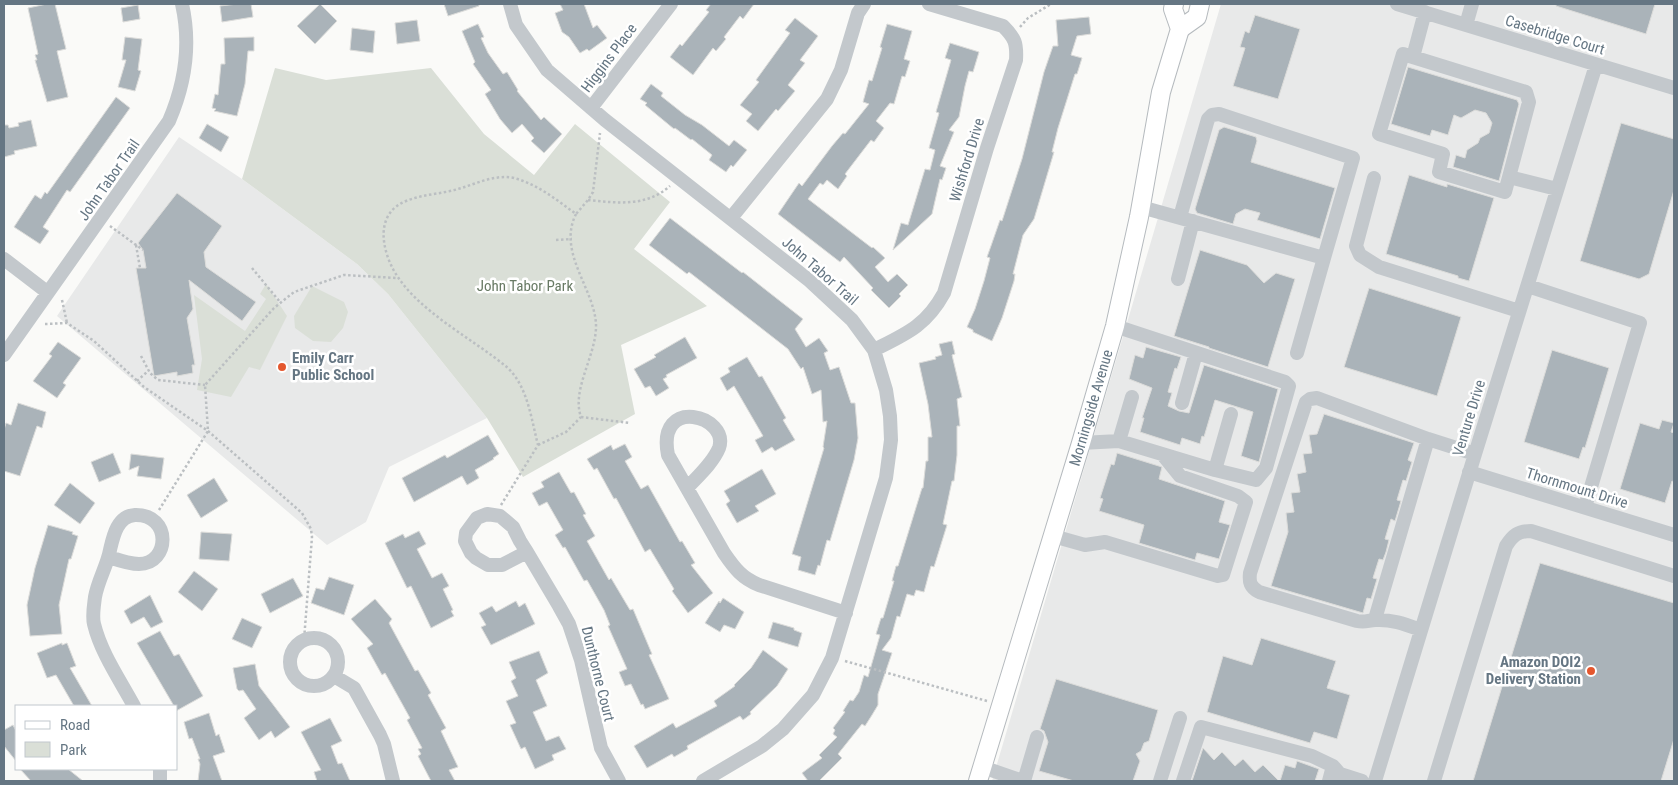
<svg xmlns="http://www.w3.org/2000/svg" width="1678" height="785" font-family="'Roboto Condensed',sans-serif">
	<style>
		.built { fill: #e8e9e9 }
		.green { fill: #dadfd7 }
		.building { fill: #aab3b9; stroke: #dcdcda }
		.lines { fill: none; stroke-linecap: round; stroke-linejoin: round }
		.major-casing { stroke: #b5babe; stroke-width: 20 }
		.path { stroke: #bbbfc2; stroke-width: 2.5; stroke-dasharray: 2.5 2.5; stroke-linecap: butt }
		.minor { stroke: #c3c8cc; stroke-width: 14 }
		.major { stroke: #fff; stroke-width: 18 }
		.poi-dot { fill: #e4572e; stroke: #fff; stroke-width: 2 }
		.labels { text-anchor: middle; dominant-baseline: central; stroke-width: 5; stroke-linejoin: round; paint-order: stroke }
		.street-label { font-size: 15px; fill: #657683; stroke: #fff }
		.park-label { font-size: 15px; fill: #687a64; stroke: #fff }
		.poi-label { font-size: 15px; font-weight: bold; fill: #657683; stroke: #fff; text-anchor: start }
	</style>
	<rect width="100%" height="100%" fill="#fafaf8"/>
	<path class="built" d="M1221 4H1674V781H992Z
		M179 137 242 179 357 264 388 294 487 418 389 467 366 522 327 545 57 316Z"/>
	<path class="green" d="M275 68 326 80 431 68 484 134 534 175 575 124 670 202 634 249 707 306 621 345 635 414 523 477 487 418 388 294 357 264 242 179Z
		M266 284 287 316 260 370 249 367 231 397 197 390 202 359 194 295 245 331 266 299 260 294Z
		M312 286 344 302 348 312 343 328 331 342 313 341 295 328 294 316Z"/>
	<path class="building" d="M47 4H55L66 49 57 51 68 97 47 102 35 60H37L35 55 38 54 28 8Z
		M238 4H251L253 17 222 22 220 6Z
		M320 4 337 21 315 44 297 26Z
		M444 4H479V6L448 16Z
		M560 4H584L593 28 597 25 607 38 589 51 587 49 580 53 569 37 562 32 555 13 563 10Z
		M711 4H754L743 19 740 16 724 37 726 39 716 51 713 48 693 75 670 57 680 44 682 46 709 12 706 10Z
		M1556 4H1655L1646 34 1556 6Z
		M138 5 140 19 123 22 121 8Z
		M1255 15 1300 29 1278 99 1233 86 1245 48 1240 47 1245 31 1249 33Z
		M1089 17 1091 34 1077 36 1071 55 1082 58 1077 74H1075L1058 128 1052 152H1054L1034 219 1023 235 1013 274H1015L1014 281 1002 318 992 341 973 332V330L967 327 975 309 984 281 990 258 987 257 992 243 1000 220 1002 221 1022 159 1044 72 1053 46H1058L1056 20Z
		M795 18 818 36 800 60 805 63 788 85 795 91 778 111 776 109 758 131 746 121 752 114 740 105 759 82 756 80 790 33 785 30Z
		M417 20 420 41 397 44 395 23Z
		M478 24 484 37 481 38 488 53 503 74 507 72 518 90 517 91 541 120 544 117 562 134 544 153 531 141 534 138 522 124 512 133 500 119 485 94 491 90 473 64 475 62 462 31Z
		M887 24 912 31 904 59 910 61 905 77 902 76 894 104 890 103 876 121 884 128 874 142 871 140 845 174 847 176 838 189 827 180 823 185 820 183 808 199 872 248 873 247 885 258 875 267 888 282 897 274 908 285 899 294 901 296 889 308 871 290 873 288 844 257 840 262 778 214 799 183 802 186 832 146 843 133 845 134 869 104 863 102 869 80 872 81 882 48 880 47Z
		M352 28 375 31 373 53 350 50Z
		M125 37 142 39 138 70 141 71 135 91 118 87 126 60H122Z
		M254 37V51H248L245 84 237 116 214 111 216 109 212 108 215 94 218 95 221 64H225L224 38Z
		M950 43 979 52 973 72 969 71 965 86 959 117 949 130 954 132 940 166 946 168 942 180 940 179 932 214 893 250 901 223 908 225 925 169 930 170 935 150 929 148 939 113 936 112 951 60 945 58Z
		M1408 67 1517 100 1519 104 1499 181 1453 167 1456 155 1465 158 1467 150 1478 143 1480 138 1489 133 1492 123 1486 113 1475 110 1461 118 1454 115 1448 135 1432 130 1430 136 1391 124Z
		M651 84 663 93 661 96 685 115 702 125 729 146 734 140 747 150 733 167 731 165 726 172 709 160 712 155 692 139 691 140 675 128 674 129 645 105 647 103 640 99Z
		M116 97 130 108 70 192 67 190 43 227 49 231 40 244 14 227 35 195 41 199 45 192 47 194Z
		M31 120 37 146 14 151 15 154 4 157V125H8L9 128 19 126 18 123Z
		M1621 123 1674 139V190L1649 274 1639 279 1580 261Z
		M207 124 229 137 221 152 199 138Z
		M1224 127 1256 137 1257 141 1251 162 1335 188 1320 239 1257 220 1260 213 1245 209 1236 214 1233 224 1197 213 1195 209 1219 130Z
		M1409 175 1447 187V184L1494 198 1469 281 1458 278V276L1386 254Z
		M177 193 222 226 204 252 206 267 256 302 242 321 189 280 193 309 187 318 195 365H192L193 373 177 376V372L154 376 136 268H146L143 250 138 243Z
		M670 218 742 273 743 272 803 319 795 329 806 347 819 338 828 351 824 353 830 370 839 367 851 403H855L858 438 854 460 830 541 827 540 820 566 818 565 815 575 798 570 801 557 792 554 824 448 823 447 827 421 823 422 821 390 812 394 803 367 801 369 788 349 689 272 687 274 649 245Z
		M1200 250 1247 265 1264 283 1276 273 1295 279 1268 367 1209 348V347L1174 336Z
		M1369 288 1461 317 1437 396 1344 367Z
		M685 337 697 358 666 375 667 377 663 379 669 388 656 396 650 386 645 388 634 369 656 357 654 355Z
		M952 341 955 354 952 355 962 397 957 399 960 426H957V455L954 481H952L943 524 947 525 934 567 931 566 924 592 916 590 914 596 907 594 900 617 897 616 891 638 882 650 892 653 878 694V705L872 715 865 726 862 724 838 754 842 758 819 781H808L802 773 822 758 819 755 837 737 833 734 835 730 833 728 845 712 843 711 850 700 853 701 859 692 864 675 868 677 880 635 876 634 881 618H883L894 581H892L896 566H898L922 488H923L926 461H928V437H932L928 404 919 363 936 359 935 357 942 355 939 344Z
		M58 342 81 358 63 383 66 385 57 398 33 381 52 356 49 354Z
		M1146 347 1181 357 1177 369 1175 368 1168 392 1172 393 1168 406 1179 411 1189 413 1204 365 1278 389 1259 462 1241 456 1253 412 1215 400 1204 437 1202 436 1200 444 1182 438 1180 445 1140 432 1144 418H1142L1152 388 1129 379 1135 355 1143 358Z
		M1552 350 1609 368 1585 448 1583 447 1579 459 1524 442Z
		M747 357 759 377 762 376 786 418 783 420 795 440 775 451 772 447 762 453 755 440 763 436 734 386 727 391 720 378 730 372 728 368Z
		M18 403 46 412 42 428 37 426 20 476 4 471V430L6 423 11 425Z
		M1324 414 1414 443 1408 460 1412 462 1406 481 1403 480 1397 500 1401 501 1395 521 1391 519 1385 539 1389 540 1386 552 1383 560 1379 559 1373 578 1377 579 1371 599 1367 598 1363 613 1271 586 1288 532 1286 513 1294 512 1291 493 1300 492 1297 474 1306 472 1303 454 1312 453 1309 435 1317 434Z
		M1662 420 1674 423 1671 432 1674 433V482L1672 481 1665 503 1620 489 1640 423 1659 429Z
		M488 435 499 454 493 458 494 459 475 470 479 478 467 485 462 476 414 502 402 478 445 455 447 458Z
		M625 444 632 457 625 461 641 489 648 485 680 542 682 541 695 563 691 565 713 593 688 613 672 591 674 589 650 549 645 552 616 498 614 499 597 468 594 470 587 459 611 445 613 450Z
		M113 453 121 473 99 482 91 462Z
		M1117 453 1162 467 1159 479 1225 501 1219 522 1230 525 1219 559 1197 553 1195 560 1139 543 1144 525 1099 511 1103 499 1100 498 1111 464 1114 465Z
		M131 454 164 458 161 479 137 476 139 466 129 470Z
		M762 469 776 494 755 506 759 511 737 523 726 504 730 501 724 491Z
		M559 472 571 493 574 492 586 514 583 515 595 536 587 541 609 580 611 578 630 610 633 609 652 654 649 655 669 699 645 709 643 704 641 705 631 684 625 686 619 672 627 669 608 626 610 625 604 610 587 580 584 581 565 547 563 548 555 535 563 530 547 502 539 506 532 493 544 487 541 482Z
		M214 478 228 501 201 518 187 495Z
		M70 483 95 503 80 524 54 505Z
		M48 525 73 532 72 534 78 536 71 559H69L59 605 62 634 30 636 27 605 35 568Z
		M419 531 426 544 417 549 432 578 442 573 449 586 443 589 453 610 451 611 454 616 431 628 411 586 407 588 385 543 403 534 405 538Z
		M201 532 232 534 229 561 199 559Z
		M1540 563 1674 603V739L1661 781H1473Z
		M194 571 218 589 202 611 178 592Z
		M329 577 354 585 344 615 311 603 316 588 324 590Z
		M293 578 303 596 270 613 261 594Z
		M150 595 163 622 151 628 144 617 131 624 124 611Z
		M723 598 744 612 735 629 724 625 720 632 705 623 719 601 720 603Z
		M375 599 392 619 389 623 415 671 418 670 431 693 428 695 446 728 441 731 458 767 449 770 455 781H431L418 756 421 754 418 749 422 748 407 720 410 718 385 673 382 675 367 648 373 644 351 619Z
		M516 601 519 607 525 603 535 624 491 645 481 627 486 625 479 613 492 606 496 612Z
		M242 618 262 627 252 648 232 639Z
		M773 622 794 628V630L802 633 798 647 768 638Z
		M160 631 174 656 179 654 203 696 176 711V706H174L137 643Z
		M1261 638 1336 661 1327 688 1350 695 1337 739 1314 732 1310 743 1207 712 1223 656 1252 665Z
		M62 643V645L67 643 76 666 70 668 92 706H74L56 675 47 678 37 653Z
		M763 650 788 669 777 686 750 712 751 714 743 720 740 716 687 746 688 749 674 757 672 754 647 768 634 746 673 723 676 728 717 706 714 701 735 686 734 685 751 668Z
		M539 651 548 673 536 680 547 706 533 712 546 741 559 736 566 749 552 755 554 760 535 769 525 747 521 749 510 725 516 723 506 701 518 696 511 681 516 678 509 662Z
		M255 664 259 686 290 727 275 738 271 731 259 740 244 718 256 709 243 690 239 691 237 689 233 668Z
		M1056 679 1158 710 1149 741 1144 743 1141 751 1136 754 1140 761 1133 781H1074L1039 771 1048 742 1044 731 1040 729Z
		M209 713 216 736 219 734 225 752 213 756 222 781H198L200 764 198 759H200L192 738 189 739 184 722Z
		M330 718 342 741 331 746 338 764 342 763 350 781H317L314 772 321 770 301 732Z
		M13 725 16 731V761L4 746V730Z
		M1203 748 1214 760 1222 752 1235 766 1243 759 1255 772 1263 765 1279 781H1192Z
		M1297 761 1319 769 1315 781H1280L1285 765 1295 768Z
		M20 769H68L83 781H31Z"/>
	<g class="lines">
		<g class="major-casing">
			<g id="major">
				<path d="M1180 29 1197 17 1200 4"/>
				<path id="s1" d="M978 781 1081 443 1115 326 1139 217 1161 92 1180 29 1173 9 1174 4"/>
			</g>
		</g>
		<path class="path" d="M1020 27 1028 18 1051 4
			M588 200C618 203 646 207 670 186
			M110 226 143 250
			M556 240 572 239
			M136 245 140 268
			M252 268 280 302
			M62 300 67 323
			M45 324 67 323 94 341 144 387 208 431 302 513 311 529 312 537 304 640
			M141 356 150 373 158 380 205 385
			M137 381 148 371
			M581 417 630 423
			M538 445 566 432 581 417C571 389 597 355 596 324 594 288 557 252 576 214
			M501 505 538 445C531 418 528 388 508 368 472 338 415 310 393 269 381 246 376 213 406 201 423 194 442 194 458 189 476 184 494 174 514 178 537 184 557 200 576 214L588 200 593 192 600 133
			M159 510 208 431 205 385 274 308 294 292 344 275 397 278
			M845 661 987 701"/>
		<path class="minor" d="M510 4 516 25 547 70 605 120 810 281 852 320 874 350 886 390 890 416 891 440 886 478 832 658 813 695 783 729 762 746 703 781
			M1397 4 1674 88
			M1466 25 1472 4
			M1413 57 1425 12
			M591 108 671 4
			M1509 177 1505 192 1439 172 1443 154 1379 134 1403 54 1526 92 1529 102 1509 177 1557 189
			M1374 178 1356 246 1360 255 1379 267 1519 311
			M1141 207 1324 258 1297 353
			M1180 217 1208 119 1212 115 1219 114 1353 158 1324 258
			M731 218 827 99 841 70 858 13 864 4
			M4 259 47 292
			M1178 279 1193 221
			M1528 286 1640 323 1585 507
			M874 350C906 334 926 326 944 293L987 148 1016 60C1017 43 1015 38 1003 26L929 4
			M4 355 169 121C185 84 191 44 182 4
			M1182 403 1196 353
			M1119 441 1132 397
			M1081 443 1119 441 1215 470 1256 480 1266 468 1289 386 1285 382 1115 326
			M1215 470 1231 414
			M1469 472 1674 535
			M687 488C697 477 713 463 719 448 730 416 656 395 668 455L724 553C735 569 742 578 759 585L846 613
			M1053 536 1085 545 1105 542 1218 576 1223 575 1246 502 1238 496 1180 476 1163 455
			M527 552 502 565H488L476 558 471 553 465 541 466 533 477 518 487 514 500 516 513 527 520 541 527 552 559 606 569 624 581 660 601 748 619 781
			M109 557C118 560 129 564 139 564 170 564 172 514 135 515 117 516 113 537 110 550 107 566 98 580 95 597 94 605 92 616 94 624 101 653 120 680 134 706
			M1375 619 1428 439
			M1421 630C1407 625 1392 619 1376 620 1368 620 1366 623 1357 621L1259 592C1250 587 1249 582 1250 573L1306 402 1310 399 1317 398 1428 439 1475 454
			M290 662a24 24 0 1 1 48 0a24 24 0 1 1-48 0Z
			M334 676 354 688 380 735 384 744 393 781
			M982 767 1023 781
			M160 781V769
			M1024 781 1037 737
			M1160 781 1180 718
			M1183 781 1201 727 1312 756 1333 766 1340 774 1362 781
			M1329 781 1333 766
			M1375 781 1475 454 1596 65
			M1434 781 1506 546C1513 535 1518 531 1531 531L1674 576"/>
		<use href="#major" class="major"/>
	</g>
	<g class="poi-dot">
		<circle cx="282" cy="367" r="5"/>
		<circle cx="1591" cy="671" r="5"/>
	</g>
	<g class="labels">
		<g class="street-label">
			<text transform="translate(1555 35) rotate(17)">Casebridge Court</text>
			<text transform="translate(609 58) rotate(-53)">Higgins Place</text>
			<text transform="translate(967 160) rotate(-73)">Wishford Drive</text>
			<text transform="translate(109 180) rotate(-55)">John Tabor Trail</text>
			<text transform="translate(820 271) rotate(41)">John Tabor Trail</text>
			<text stroke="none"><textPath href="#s1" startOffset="390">Morningside Avenue</textPath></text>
			<text transform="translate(1469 418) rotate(-73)">Venture Drive</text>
			<text transform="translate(1577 488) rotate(17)">Thornmount Drive</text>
			<text transform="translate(598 674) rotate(76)">Dunthorne Court</text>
		</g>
		<g class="park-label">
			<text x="525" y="286">John Tabor Park</text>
		</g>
		<g class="poi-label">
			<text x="292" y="358">Emily Carr<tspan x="292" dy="17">Public School</tspan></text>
			<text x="1581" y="662" text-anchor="end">Amazon DOI2<tspan x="1581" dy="17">Delivery Station</tspan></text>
		</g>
	</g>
	<rect width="1678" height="785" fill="none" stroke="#657683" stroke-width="10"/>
	<rect x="15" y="705" width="162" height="65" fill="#ffffff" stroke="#c1c8cd"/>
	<rect x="25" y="721" width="25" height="8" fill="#ffffff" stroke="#c1c8cd"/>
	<text x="60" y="730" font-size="15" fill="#657683">Road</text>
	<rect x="25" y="742" width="25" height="15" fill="#dadfd7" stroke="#c1c8cd"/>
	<text x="60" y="755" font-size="15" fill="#657683">Park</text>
</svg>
